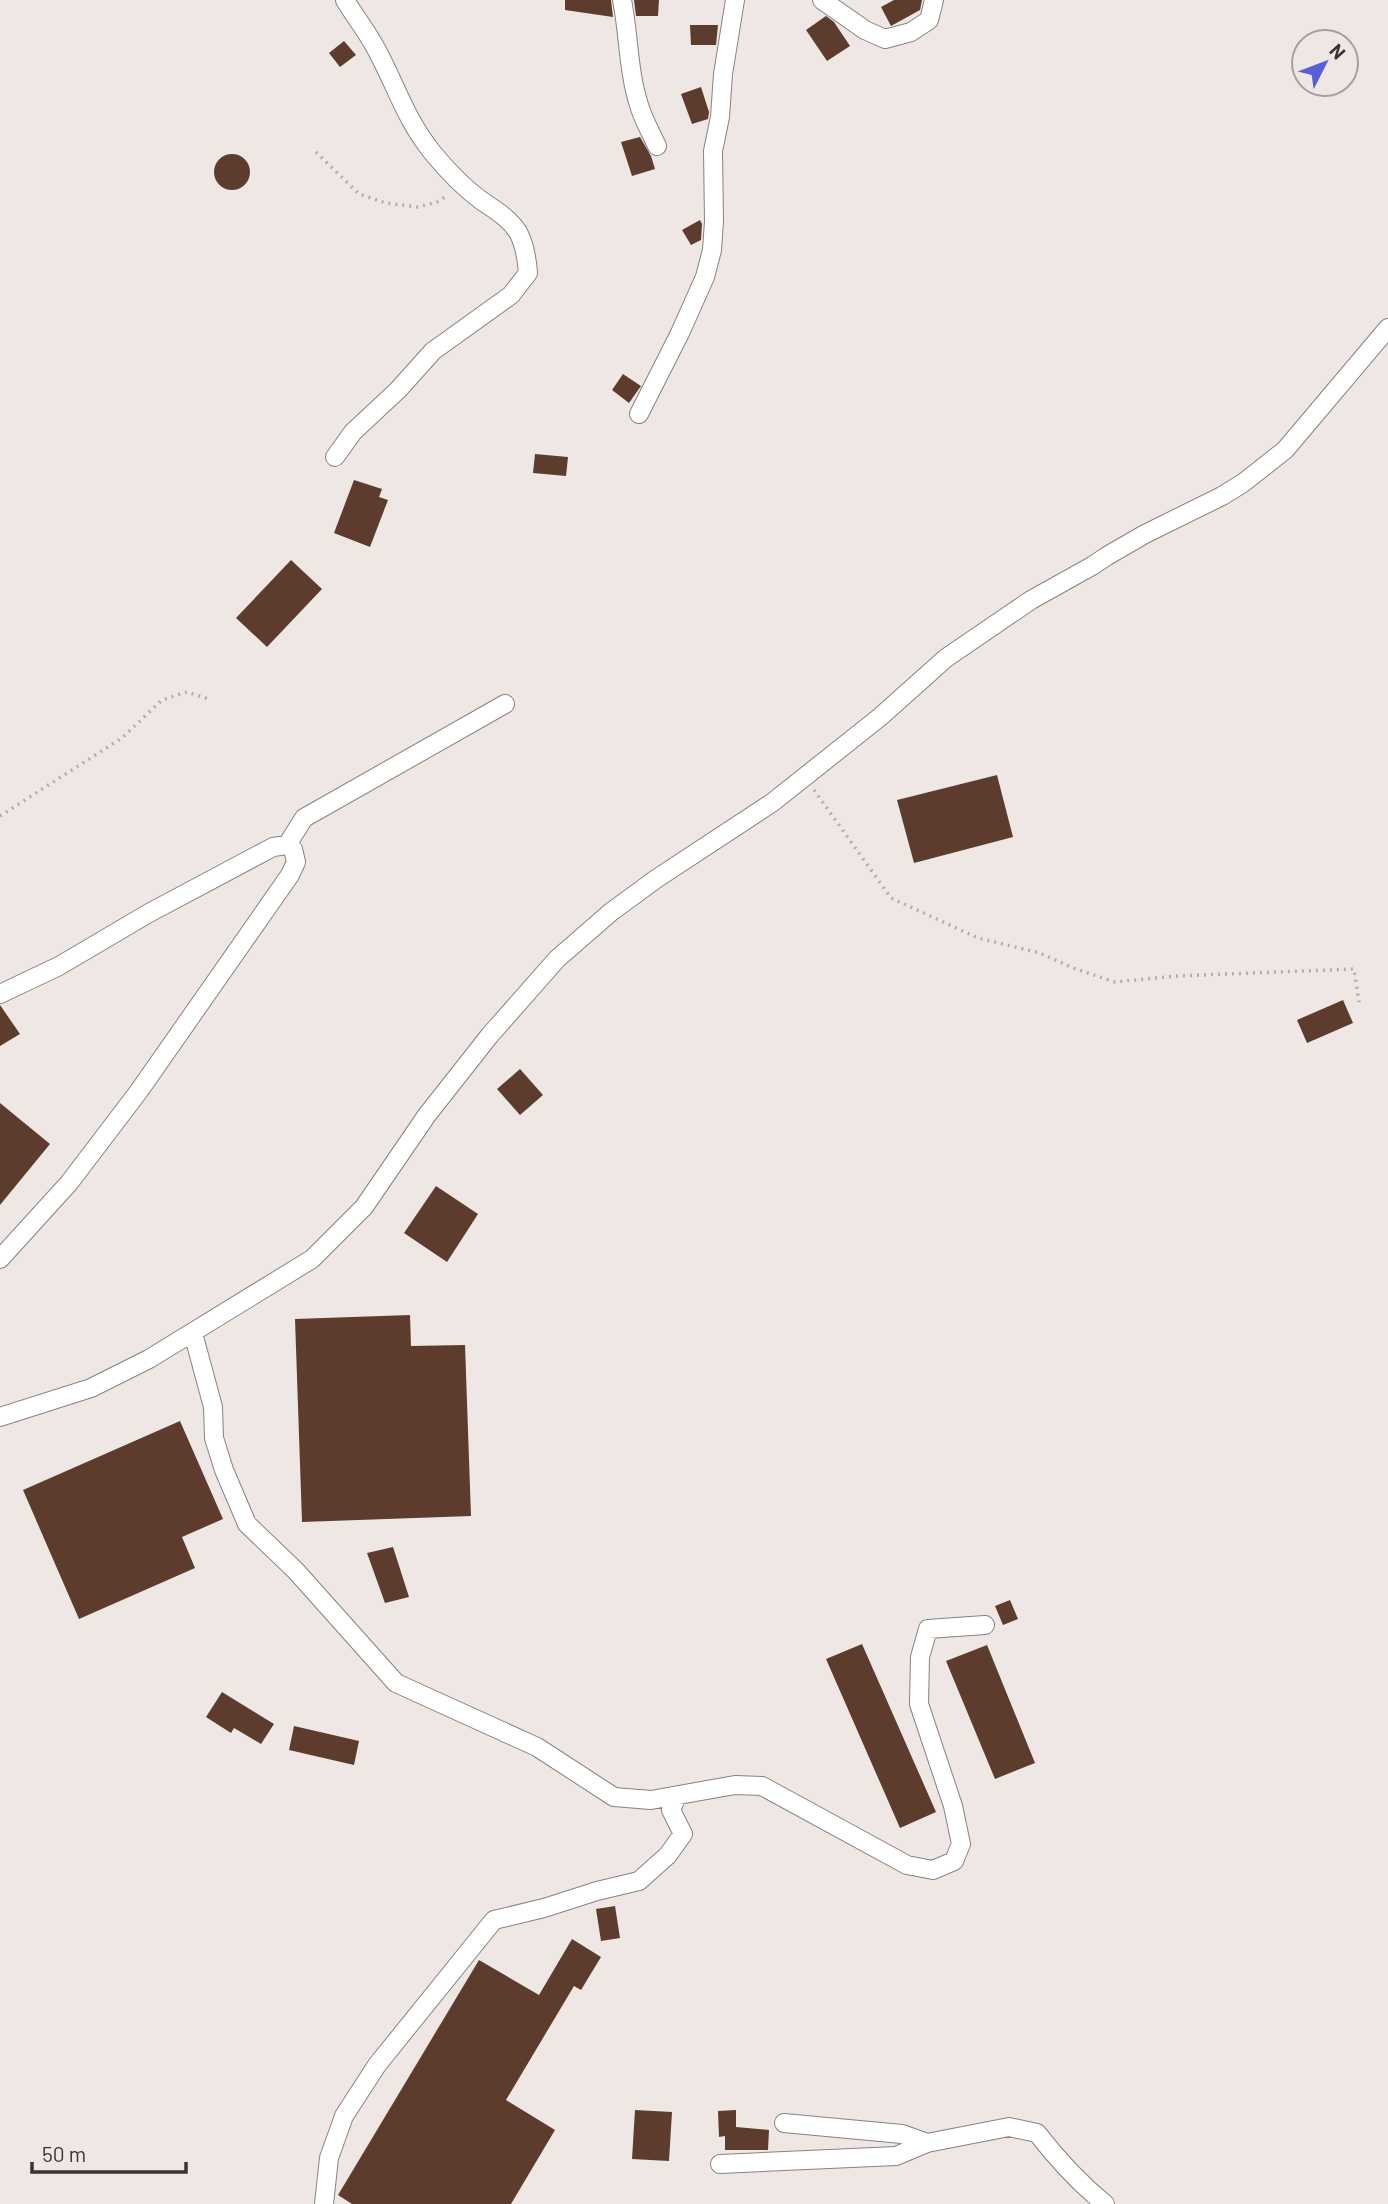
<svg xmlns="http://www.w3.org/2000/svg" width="1388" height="2204" font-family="Barlow,sans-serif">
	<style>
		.building { fill: #5d3c2d }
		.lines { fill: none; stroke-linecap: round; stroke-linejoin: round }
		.street-casing { stroke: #89827f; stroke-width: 20 }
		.path { stroke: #b3adaa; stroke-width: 3.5; stroke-dasharray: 2 5; stroke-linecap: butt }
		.street { stroke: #fff; stroke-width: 18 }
	</style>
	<rect width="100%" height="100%" fill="#efe7e4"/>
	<path class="building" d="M565 0H611L613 17 565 10Z
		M634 0H659L658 16H636Z
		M894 0H922L920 10 891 26 881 7Z
		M826 16 834 22 850 46 827 61 806 30Z
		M690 25H718L716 45H691Z
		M344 41 356 55 340 67 329 53Z
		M701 87 709 112 708 119 692 124 681 94Z
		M640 137 651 156 655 169 632 176 621 142Z
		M214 172a18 18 0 1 1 36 0a18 18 0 1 1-36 0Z
		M700 220 702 224 701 240 691 245 682 230Z
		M623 374 641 386 629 403 612 390Z
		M535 454 568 457 566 476 533 473Z
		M354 480 382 489 379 497 388 500 370 547 334 533Z
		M291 560 322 589 267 647 236 618Z
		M997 775 1013 837 914 863 897 800Z
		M1343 1000 1353 1023 1307 1043 1297 1020Z
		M0 1005 20 1034 0 1046Z
		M520 1069 543 1095 520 1115 497 1089Z
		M0 1103 50 1144 0 1205Z
		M436 1186 478 1214 447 1262 404 1233Z
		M410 1315 411 1346 465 1345 471 1516 302 1522 295 1319Z
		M180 1421 223 1519 182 1537 195 1568 79 1619 23 1490Z
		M393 1547 409 1597 385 1603 367 1553Z
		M1010 1600 1018 1619 1003 1625 995 1606Z
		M862 1644 936 1812 900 1828 826 1659Z
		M987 1645 1035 1763 995 1779 946 1661Z
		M222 1692 274 1724 261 1744 234 1728 231 1733 206 1717Z
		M294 1726 359 1741 354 1765 289 1750Z
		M615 1906 620 1938 601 1941 596 1909Z
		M572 1939 601 1957 581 1990 574 1986 506 2100 555 2130 511 2204H352L338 2195 479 1960 539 1995Z
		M635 2110 672 2112 669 2161 632 2159Z
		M736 2110V2127L769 2130 768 2150H725V2136L719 2137 718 2111Z"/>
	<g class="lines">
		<g class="street-casing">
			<path id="street" d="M622 0C629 35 628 71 639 105 643 119 651 133 657 146
				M822 0 865 30 885 39 911 32 929 20 934 0
				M639 414 680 333 705 277 712 250 714 221 713 151 720 117 723 74 735 0
				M335 457 353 432 398 390 433 351 511 295 528 273C527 259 525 245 518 232 509 218 495 210 482 201 464 188 446 169 432 152 404 117 395 82 374 45 365 29 354 15 345 0
				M287 845 304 818 505 704
				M0 994 59 966 149 913 273 847 287 845 293 849 296 862 290 875 139 1091 69 1183 0 1259
				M193 1333 213 1407 214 1438 224 1470 247 1524 296 1571 396 1683 537 1747 614 1797 651 1800 735 1785 762 1786 907 1865 933 1870 954 1861 961 1844 953 1806 919 1704 920 1657 928 1629 985 1625
				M0 1417 91 1388 149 1359 312 1259 364 1207 427 1115 490 1035 557 959 611 912 656 879 773 802 880 717 946 658 1031 600 1092 566 1107 556 1145 534 1222 496 1243 483 1285 450 1388 328
				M784 2123 902 2134 927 2143
				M720 2164 896 2156 927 2143 1009 2127 1037 2133C1058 2160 1079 2183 1105 2204
				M324 2204 329 2158 344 2116 377 2065 494 1920 544 1908 597 1891 639 1881 668 1855 683 1834 671 1810 677 1796"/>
		</g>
		<path class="path" d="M316 152 359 194 386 203 418 207 437 202 448 195
			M814 790 891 898 978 938 1040 953 1073 968 1115 982 1176 976 1354 969 1359 1002
			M0 816 122 738 162 700 187 692 209 699"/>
		<use href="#street" class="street"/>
	</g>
	<g transform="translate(1325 63) rotate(48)"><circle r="33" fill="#efe7e4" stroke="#a59f9d" stroke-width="2"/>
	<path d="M0-5L12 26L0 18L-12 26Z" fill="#5760d7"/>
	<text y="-10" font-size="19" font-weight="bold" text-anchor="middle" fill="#373433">N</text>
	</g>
	<path d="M32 2162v10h154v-10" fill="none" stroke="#373433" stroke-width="3.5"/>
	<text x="42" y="2162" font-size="21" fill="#373433" stroke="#efe7e4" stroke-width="5" paint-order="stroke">50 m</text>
</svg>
